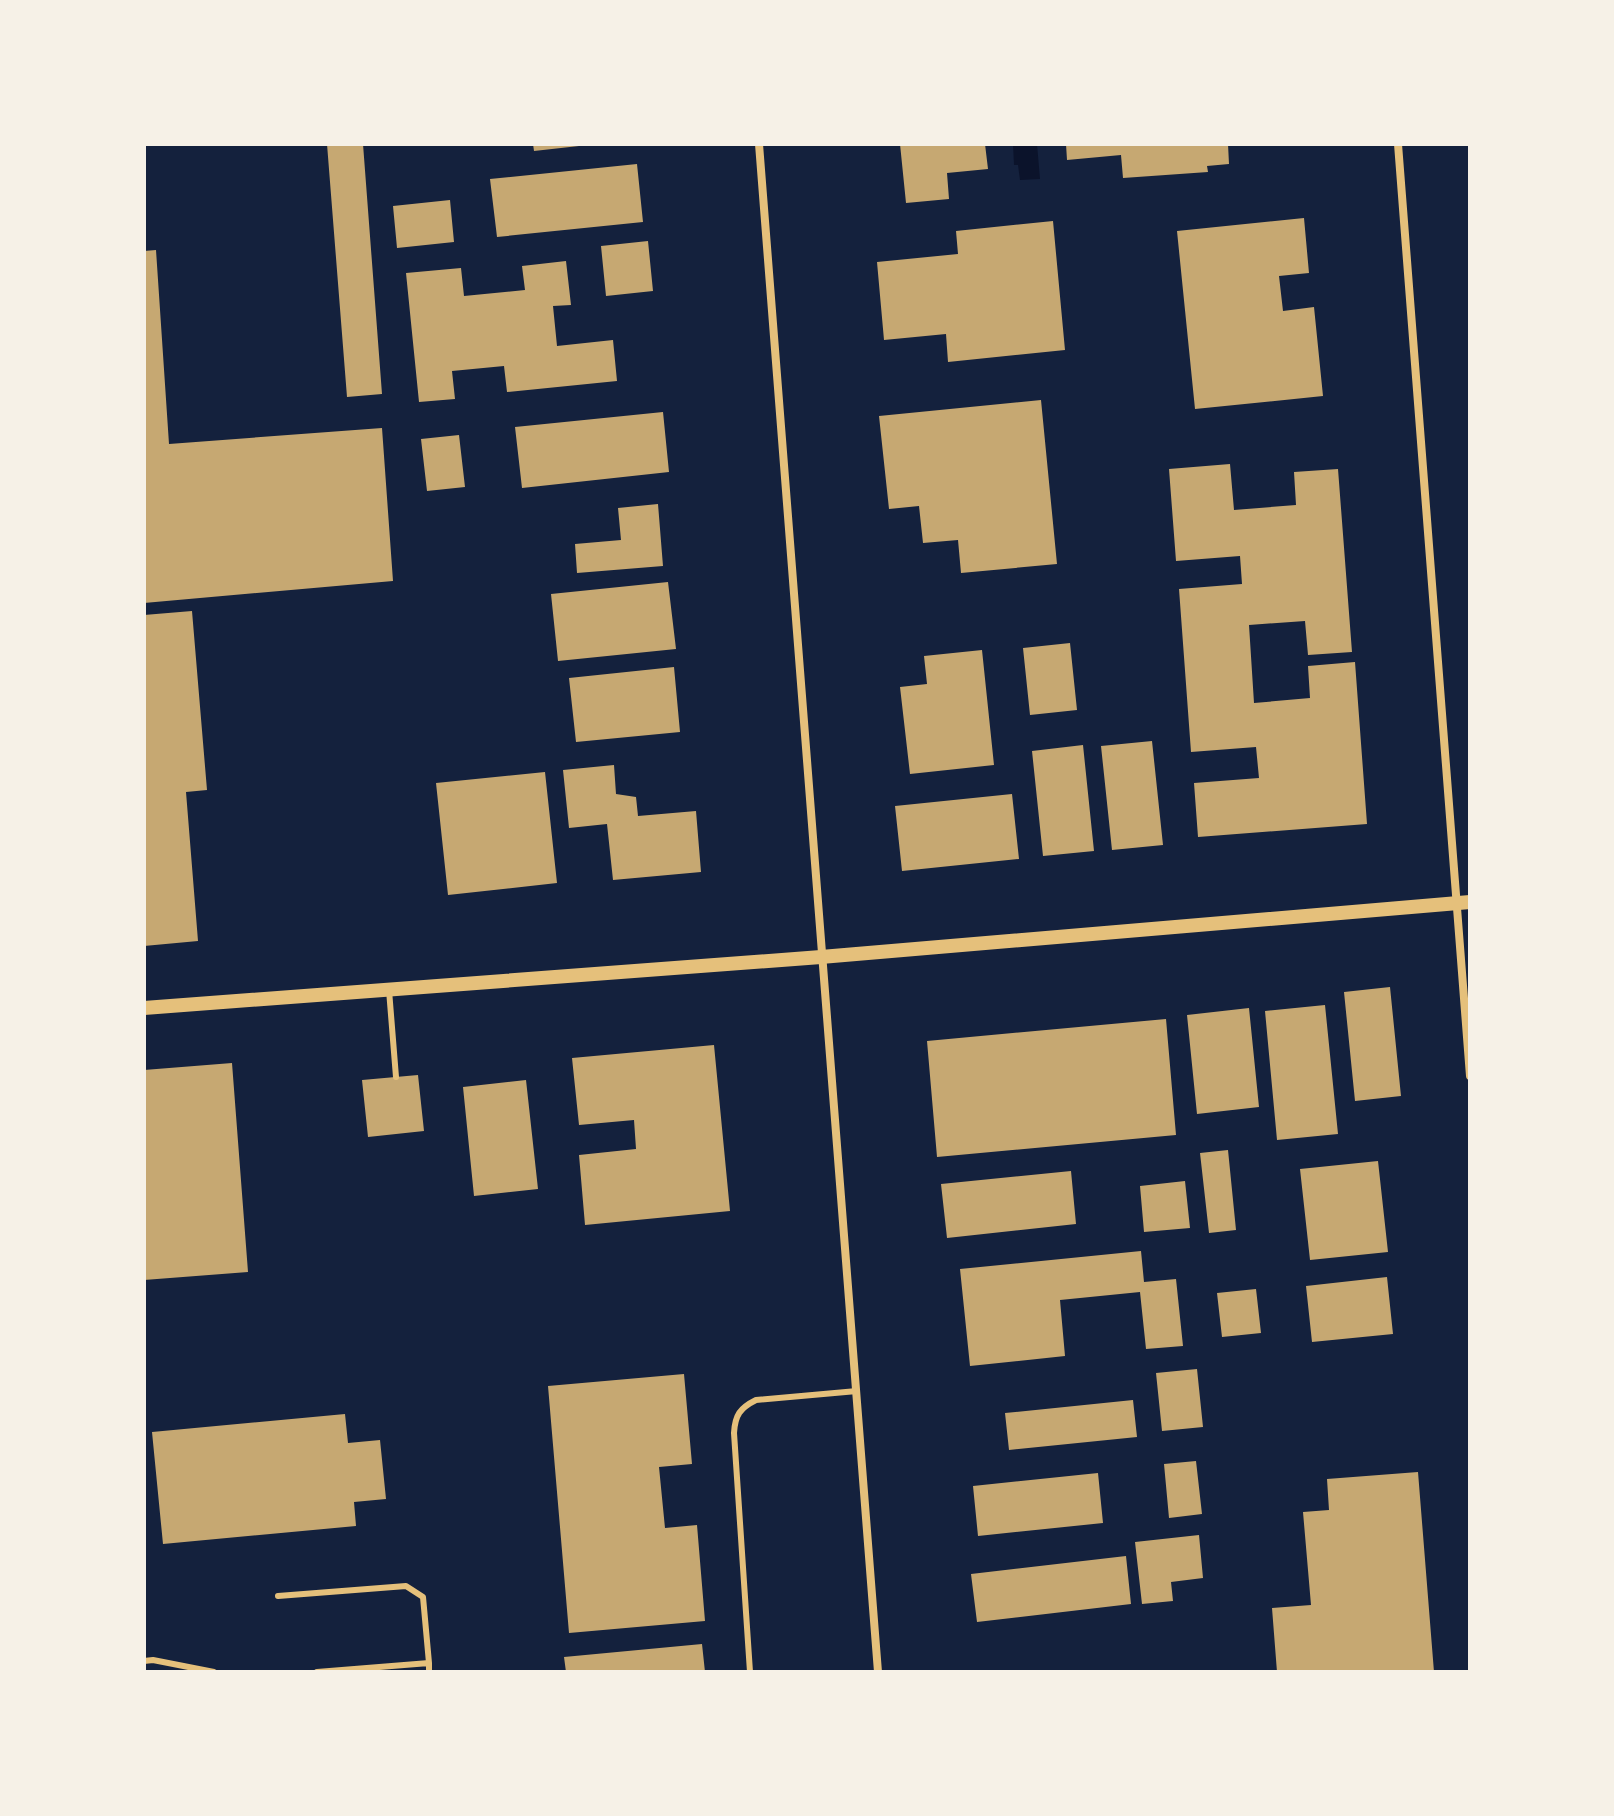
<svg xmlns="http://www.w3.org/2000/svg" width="1614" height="1816" font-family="'PT Sans Narrow',sans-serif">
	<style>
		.water { fill: #0b132b }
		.building { fill: #c6a872 }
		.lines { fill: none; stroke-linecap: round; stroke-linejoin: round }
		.service { stroke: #e5c07b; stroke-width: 6 }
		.minor { stroke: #e5c07b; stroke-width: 8 }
		.tertiary { stroke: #e5c07b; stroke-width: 14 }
	</style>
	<rect width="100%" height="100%" fill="#14213d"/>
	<path class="water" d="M1013 144H1037L1040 179 1020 180 1018 165H1014Z"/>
	<path class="building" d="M327 144H363L382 394 347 397Z
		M533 144H579V146L534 151Z
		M900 144H985L988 169 947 173 949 199 906 203Z
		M1066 144H1228L1229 164 1207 166 1208 172 1123 178 1121 155 1067 160Z
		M637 164 643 222 497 237 490 179Z
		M450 200 454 242 397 248 393 206Z
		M1304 218 1309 273 1279 276 1283 311 1314 307 1323 396 1195 409 1177 231Z
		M1053 221 1065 350 948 362 946 334 884 340 877 262 958 254 956 231Z
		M648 241 653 291 606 296 601 246Z
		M156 250 169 444 382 428 393 581 144 603V251Z
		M566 261 571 305 553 306 557 346 613 340 617 381 507 392 504 366 452 371 455 399 419 402 406 273 461 268 464 296 525 290 522 266Z
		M1041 400 1057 564 961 573 958 540 923 543 919 506 889 509 879 416Z
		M663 412 669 472 522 488 515 427Z
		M459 435 465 487 427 491 421 439Z
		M1230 464 1234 510 1296 505 1294 472 1338 469 1352 652 1308 655 1305 621 1249 625 1254 703 1310 698 1308 666 1355 662 1367 824 1198 837 1194 783 1259 778 1256 747 1191 752 1179 589 1242 584 1240 556 1176 561 1169 469Z
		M658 504 663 566 577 573 575 544 621 540 618 508Z
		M668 582 676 649 558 661 551 594Z
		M192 611 207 790 186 792 198 941 144 946V615Z
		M1070 643 1077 710 1030 715 1023 648Z
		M982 650 994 765 910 774 900 687 927 684 924 656Z
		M674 667 680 732 576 742 569 678Z
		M1152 741 1163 845 1112 850 1101 746Z
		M1083 745 1094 851 1043 856 1032 751Z
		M614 765 616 794 636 797 638 816 696 811 701 872 613 880 607 824 569 828 563 770Z
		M545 772 557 883 448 895 436 783Z
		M1012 794 1019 859 902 871 895 806Z
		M1390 987 1401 1096 1355 1101 1344 992Z
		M1325 1005 1338 1134 1277 1140 1265 1011Z
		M1249 1008 1259 1107 1197 1114 1187 1015Z
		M1166 1019 1176 1135 937 1157 927 1041Z
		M714 1045 730 1211 585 1225 579 1155 636 1149 634 1120 579 1125 572 1058Z
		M232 1063 248 1272 144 1280V1070Z
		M418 1075 424 1131 368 1137 362 1080Z
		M526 1080 538 1189 474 1196 463 1087Z
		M1228 1150 1236 1230 1209 1233 1200 1153Z
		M1378 1161 1388 1252 1310 1260 1300 1169Z
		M1071 1171 1076 1224 947 1238 941 1184Z
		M1185 1181 1190 1228 1144 1232 1140 1186Z
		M1141 1251 1144 1282 1176 1279 1183 1346 1146 1349 1140 1292 1060 1300 1065 1356 970 1366 960 1269Z
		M1387 1277 1393 1334 1312 1342 1306 1286Z
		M1256 1289 1261 1333 1222 1337 1217 1293Z
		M1197 1369 1203 1427 1162 1431 1156 1373Z
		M684 1374 692 1464 659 1467 665 1528 697 1525 705 1621 569 1633 548 1386Z
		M1133 1400 1137 1437 1009 1450 1005 1413Z
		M345 1414 348 1443 380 1440 386 1499 354 1502 356 1526 163 1544 152 1432Z
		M1196 1461 1202 1514 1169 1518 1164 1464Z
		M1418 1472 1434 1672H1277L1272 1608 1311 1605 1303 1512 1329 1510 1327 1479Z
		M1098 1473 1103 1523 978 1536 973 1486Z
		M1199 1535 1203 1578 1171 1582 1173 1601 1142 1604 1135 1542Z
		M1126 1556 1131 1604 977 1622 971 1574Z
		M702 1644 705 1672H566L564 1657Z"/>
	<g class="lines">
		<path class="service" d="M389 990 396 1077
			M278 1596 406 1586 423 1597 429 1663
			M144 1661 153 1660 214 1672
			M317 1672 429 1663V1672
			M750 1672 734 1433C735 1415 740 1408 756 1400L857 1391"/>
		<path class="minor" d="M759 144 878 1672
			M1398 144 1470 1076"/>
		<path class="tertiary" d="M144 1008 821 957 1470 902"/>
	</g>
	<rect width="1614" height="1816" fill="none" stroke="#f6f1e7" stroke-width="292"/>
</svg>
